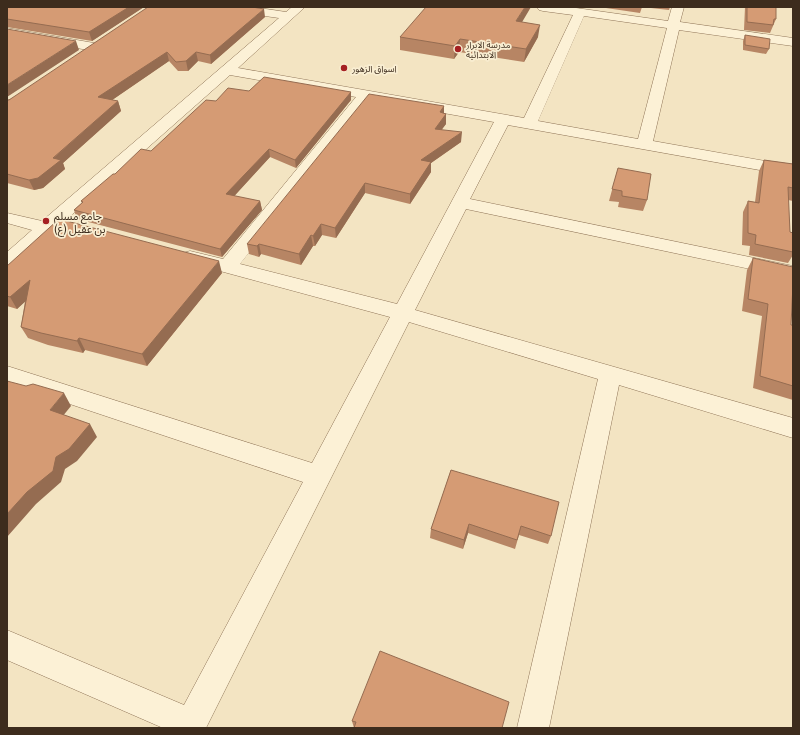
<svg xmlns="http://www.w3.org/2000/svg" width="800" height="735" font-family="Literata,'Noto Sans Arabic',serif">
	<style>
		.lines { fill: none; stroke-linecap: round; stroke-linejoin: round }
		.street-casing { stroke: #8f7457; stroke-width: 1 }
		.street { fill: #fcf1d6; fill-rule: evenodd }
		.wall { fill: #b78564 }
		.shaded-wall { fill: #956c51 }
		.building { fill: #d59b74; stroke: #956c51 }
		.poi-dot { fill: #a52022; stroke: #f9eed2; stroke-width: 1.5 }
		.labels { text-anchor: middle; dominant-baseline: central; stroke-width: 3.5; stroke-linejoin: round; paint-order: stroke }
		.far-poi-label { font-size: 9px; fill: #3d2c1d; stroke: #f9eed2; text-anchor: start }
		.poi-label { font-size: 11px; fill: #3d2c1d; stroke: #f9eed2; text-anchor: start }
	</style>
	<rect width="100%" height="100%" fill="#f3e4c2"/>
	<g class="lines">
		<g class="street-casing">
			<path id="street" d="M224 7H253L286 12 292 7H305L238 68 524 118 573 15 543 11 539 10 537 7H569L668 21 672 7H684L680 22 793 38V46L679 30 653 141 793 166V176L508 125 470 199 793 266V278L466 209 415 310 793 418V438L619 385 549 728H517L598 379 409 322 206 728H163L7 660V630L184 705 303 482 7 383V366L312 463 390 317 183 261 181 257 183 253 190 251 223 259 356 97 230 75 14 266 7 268V252L32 230 7 223V213L42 221 279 18 230 11 226 10ZM584 16 667 28 638 139 538 121ZM370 100 494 122 397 304 240 264Z
				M7 28 94 43 99 44 101 47 99 50 94 51 7 36Z"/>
		</g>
		<use href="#street" class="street"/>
	</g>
	<path class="wall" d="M7 7H144L92 41 7 27Z
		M606 7H670L669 10 642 7 640 13 606 8Z
		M745 7H776V19L770 33 744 30Z
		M265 17 211 64 198 61 188 71H178L169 61 112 100 118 101 121 111 63 163 65 169 43 188 34 190 7 183V100Z
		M522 22 538 37 524 62 459 52 454 59 400 50V37Z
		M745 35 769 49 766 54 743 50V41Z
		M249 91 351 92V100L296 168 270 157 234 196 260 201 262 210 222 257 77 219 74 210 82 203 81 201 115 174 151 151 216 101Z
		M444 106V113L446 114V124L441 129 461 142 431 163V172L410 204 365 193 336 238 322 235 315 246H313L301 265 261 254 259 257 249 254 247 244Z
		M764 160 793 164V201L788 200 790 232 793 233V255L788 263 749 255 750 246 742 245 743 212 748 201 755 202 759 171Z
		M618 168 647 200 643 211 618 207 619 202 609 201Z
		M753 258 791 325H793V400L753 388 762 316 742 311 747 270Z
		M7 266 222 273 147 366 85 350 83 353 48 345 28 338 21 327 25 301 17 309 7 306Z
		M451 470 551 536 548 544 519 535 515 549 468 533 463 549 430 538 431 529Z
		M352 721 502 728H354Z"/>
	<path class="shaded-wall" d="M129 7H144L92 41 89 32Z
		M525 7H531L515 34 516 21Z
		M264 9 265 17 211 64 210 55Z
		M540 25 538 37 524 62 526 49Z
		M460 39 459 52 454 59 455 46Z
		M76 41 79 50 7 97V85Z
		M167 52 169 61 102 107 98 97Z
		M196 52 198 61 188 71 186 61Z
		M351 92V100L296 168 295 160Z
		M118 101 121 111 63 163 65 169 43 188 34 190 29 180Z
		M444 106V116L440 112Z
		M446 114V124L435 139V129Z
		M462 132 461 142 431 163V172L410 204V194L421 160Z
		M269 149 270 157 228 203 226 194Z
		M365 183V193L336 238 335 228Z
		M260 201 262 210 222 257 220 249Z
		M321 224 322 235 315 246 313 236Z
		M311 235 313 246 301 265 299 254Z
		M259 244 261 254 259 257 257 246Z
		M219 261 222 273 147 366 142 354Z
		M30 280 36 292 17 309 10 297Z
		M79 338 85 350 83 353 77 341Z
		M64 393 71 406 58 422 50 410Z
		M90 424 97 437 77 461 65 469 61 482 36 504 7 537V514L56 457Z
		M469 524 468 533 463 549 464 540Z"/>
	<path class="building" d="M7 7H129L89 32 7 19Z
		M148 7H252L264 9 210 55 196 52 186 61 176 62 167 52 98 97 118 101 53 158 61 160 38 178 29 180 7 174V100H9Z
		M426 7H525L516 21 540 25 526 49 460 39 455 46 400 37Z
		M747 7H776V19H774L773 25 747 22Z
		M7 29 76 41 7 85Z
		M745 35 770 39 769 49 745 45Z
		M264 77 351 92 295 160 269 149 226 194 260 201 220 249 74 210 83 202 81 201 113 174H115L141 149 151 151 206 100 216 101 228 88 249 91Z
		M369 94 444 106 440 112 446 114 435 129 462 132 421 160 431 162 410 194 365 183 335 228 321 224 313 236 311 235 299 254 259 244 257 246 247 244Z
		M764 160 793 164V188L788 187 790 232 793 233V252L755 244 756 235 748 233V201L759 203Z
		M618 168 651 174 647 200 622 196V191L612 189Z
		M59 219 219 261 142 354 79 338 77 341 41 333 21 327 30 280 10 297 7 296V266Z
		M753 258 793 267V284L791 325H793V386L760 376 768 304 748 299Z
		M7 381 26 386 33 384 64 393 50 410 90 424 69 449 56 457 53 471 27 492 7 514Z
		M451 470 559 502 551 536 521 526 517 540 469 524 464 540 431 529Z
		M380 651 509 702 502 728H354L356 722 352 721Z"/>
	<g class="poi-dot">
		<circle cx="458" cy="49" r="4"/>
		<circle cx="344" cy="68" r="4"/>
		<circle cx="46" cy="221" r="4"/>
	</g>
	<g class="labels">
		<g class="far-poi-label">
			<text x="466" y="44">مدرسة الابرار<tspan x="466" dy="10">الابتدائية</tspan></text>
			<text x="352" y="68">اسواق الزهور</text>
		</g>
		<g class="poi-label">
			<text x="54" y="215">جامع مسلم<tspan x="54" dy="13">بن عقيل (ع)</tspan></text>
		</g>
	</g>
	<rect width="800" height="735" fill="none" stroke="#3d2c1d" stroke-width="16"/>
</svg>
